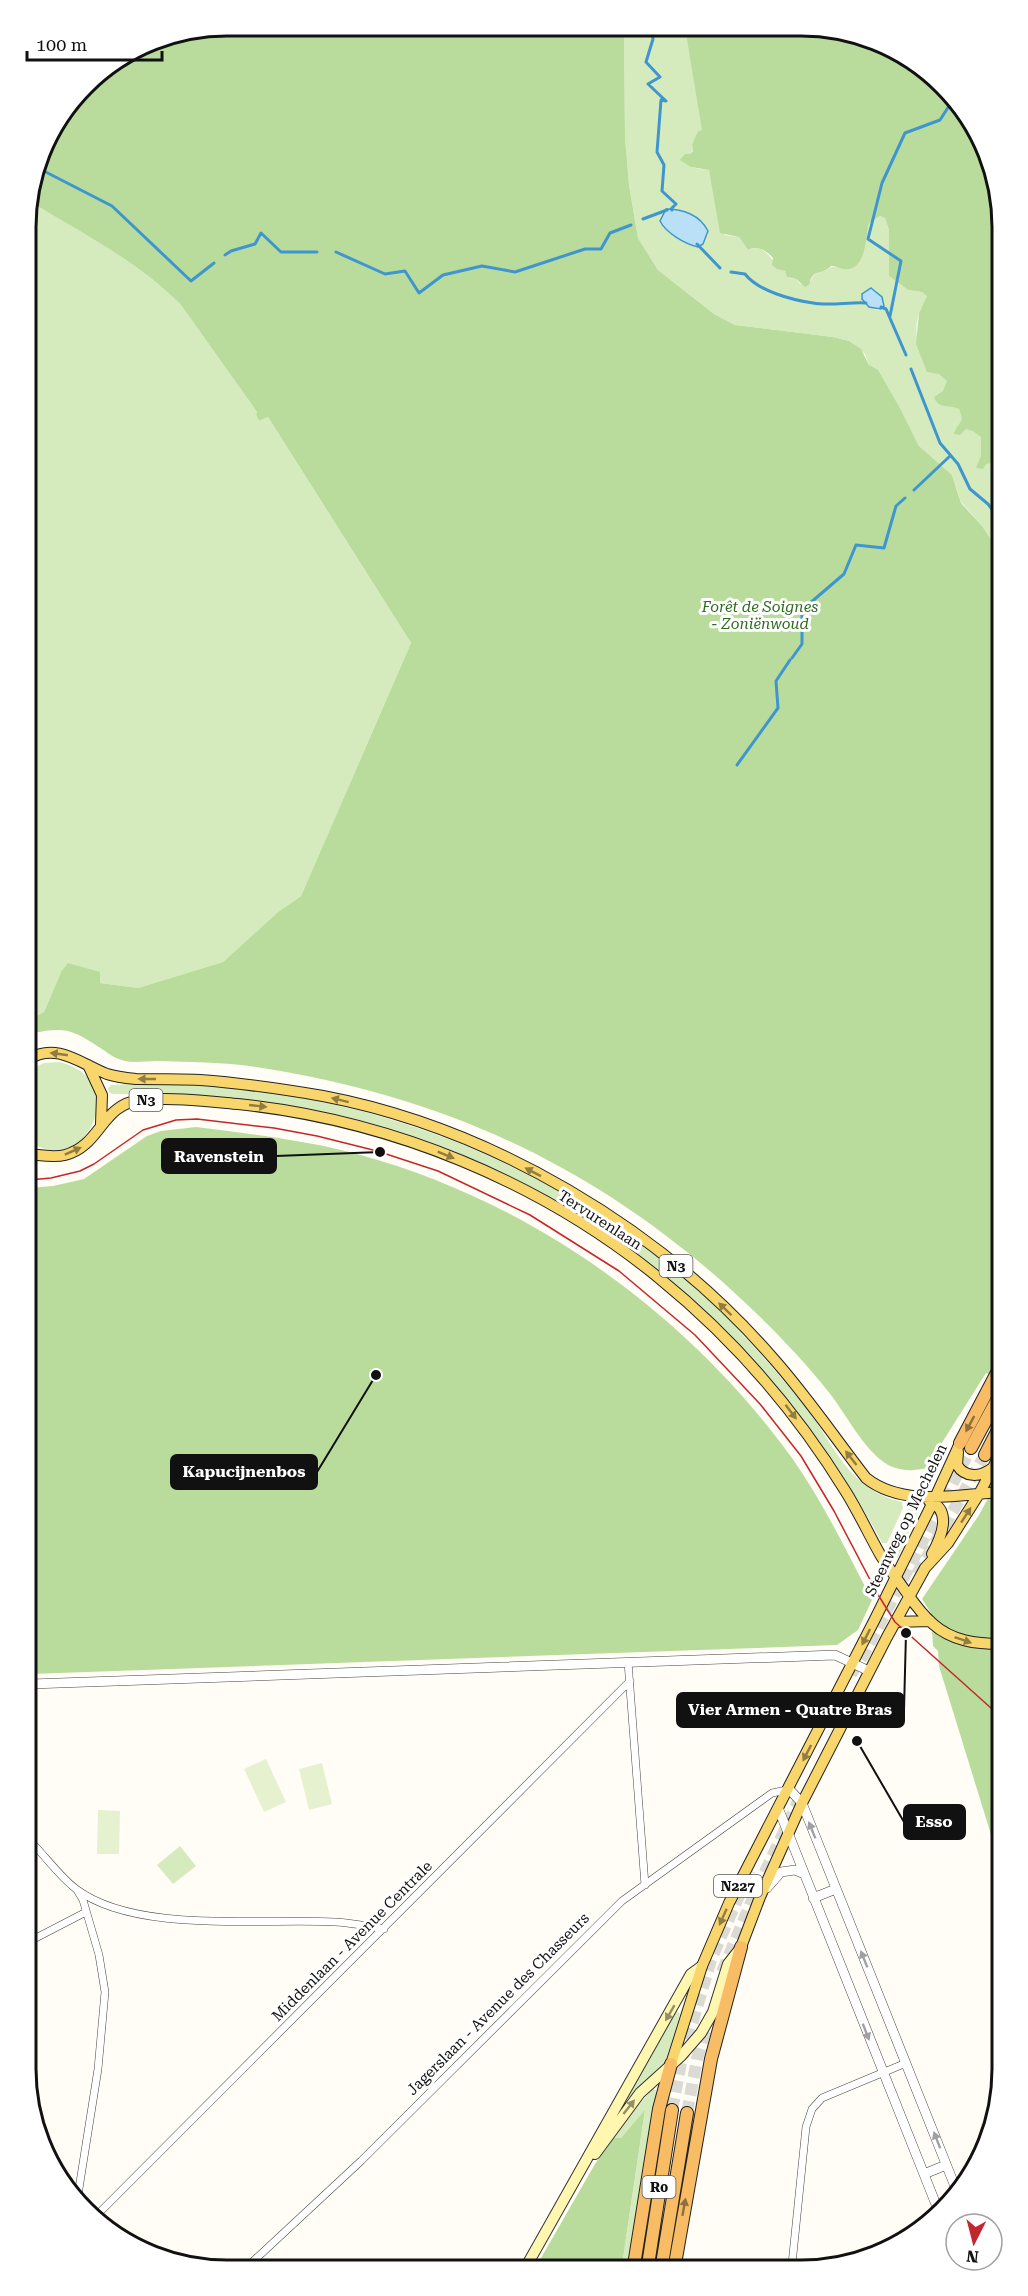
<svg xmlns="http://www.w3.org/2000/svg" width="1028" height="2296" font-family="'Roboto Serif',serif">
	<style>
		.green { fill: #d5ebbd; fill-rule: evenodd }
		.forest { fill: #b9dc9c }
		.pitch { fill: #e6f2cf }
		.water { fill: #b9e0f7; stroke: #3f96cf; stroke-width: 1.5 }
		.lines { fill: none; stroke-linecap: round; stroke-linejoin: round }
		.stream { stroke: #3f96cf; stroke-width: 3 }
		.trunk-tunnel { stroke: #dbdad3; stroke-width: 12; stroke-dasharray: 12 6; stroke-linecap: butt }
		.minor-casing { stroke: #444; stroke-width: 8 }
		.tertiary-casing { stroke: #444; stroke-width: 10 }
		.secondary-casing { stroke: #333; stroke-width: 12 }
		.primary-casing { stroke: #222; stroke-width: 12 }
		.trunk-casing { stroke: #222; stroke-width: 14 }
		.minor { stroke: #fff; stroke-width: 7 }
		.tertiary { stroke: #fff; stroke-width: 9 }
		.secondary { stroke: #fff6b0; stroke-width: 10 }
		.primary { stroke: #f9d66b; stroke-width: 10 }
		.trunk { stroke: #f7bc64; stroke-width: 12 }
		.tram { stroke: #c4262e; stroke-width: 1.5 }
		.oneway { fill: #917d42 }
		.oneway2 { fill: #906f3f }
		.oneway3 { fill: #a0a0a0 }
		.oneway4 { fill: #948f68 }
		.labels { text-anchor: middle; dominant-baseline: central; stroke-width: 6; stroke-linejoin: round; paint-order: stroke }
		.shield { fill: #fff; stroke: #585858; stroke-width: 1.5 }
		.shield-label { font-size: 14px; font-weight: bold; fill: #111 }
		.park-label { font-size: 15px; font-style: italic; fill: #2f6b1f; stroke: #fff }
		.street-label { font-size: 15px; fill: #111; stroke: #fff }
		.rim { fill: none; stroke: #111; stroke-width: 3 }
		.leader { fill: none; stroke: #111; stroke-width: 2 }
		.callout-dot { fill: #111; stroke: #fff; stroke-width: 2 }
		.callout { fill: #111; stroke: #111; stroke-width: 2 }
		.callout-label { font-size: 16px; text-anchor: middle; font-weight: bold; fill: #fff }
	</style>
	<rect width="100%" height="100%" fill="#fffdf5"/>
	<path class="green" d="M624 28H685L703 130 698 131 692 144 693 150 690 154 694 168 709 170 725 235 739 237 748 250C761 243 768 255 776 263 781 269 786 270 789 278L796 279 800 284 811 281C812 272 824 272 831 267H837L866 240 869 223 880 216 885 218 889 230V276L908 290 922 292 927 295C926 303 921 307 919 313 914 330 917 345 923 361L996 359 997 548 982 526 961 502 952 475 919 446 901 410 869 365 865 354 855 345 849 341 833 337 735 325 714 314 658 270 638 238 629 185 625 137ZM677 209C689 217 707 216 708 235L690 244 670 233ZM868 289 882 297 883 308 878 310 865 304 861 297Z
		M29 201C81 233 138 261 181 305L257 412 256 415 259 421 268 417 411 643 301 896 278 912 223 962 138 988 100 983 61 972 44 1012 29 1020 26 214Z
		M59 1062C130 1077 90 1179 29 1142V1070L44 1063Z
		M130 1084C167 1085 203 1085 240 1089 419 1108 596 1188 724 1315 754 1346 783 1378 809 1412 825 1433 838 1461 858 1479 871 1491 885 1498 902 1502L903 1508 887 1543H882C768 1326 558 1156 314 1110 248 1097 179 1094 112 1094L109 1092 108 1088 111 1085Z
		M911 1504 918 1505V1511L898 1557H891L889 1552Z
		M180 1846 196 1866 173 1884 157 1865Z
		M677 2011 680 2014 665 2063 629 2098 627 2097Z
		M653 2089 656 2090 657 2093 629 2265H622L645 2111 621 2138H614L634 2110Z"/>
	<path class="forest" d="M227 26 624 28 625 137 629 185 638 238 658 270 714 314 735 325 833 337 849 341 861 349 869 365 878 370 901 410 919 446 952 475 961 503 982 526 997 548 1000 1380 986 1373 926 1468C911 1472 894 1471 881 1460 859 1442 845 1412 827 1390 798 1353 760 1316 725 1284 586 1161 438 1095 256 1067 223 1062 189 1062 156 1061 146 1061 135 1063 125 1061 116 1059 109 1054 102 1049 72 1029 65 1026 29 1034V1020L44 1012 61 972 68 963 100 972V983L138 988 223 962 278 912 301 896 411 643 268 417 259 421 256 415 257 412 181 305C138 261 81 233 29 201L46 138 94 76 150 41Z
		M685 28 840 29 934 76 975 126 996 175 997 462 986 464 983 469 976 468 981 456V437L973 431 966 429 960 435 954 434C957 422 966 424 959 409 950 404 938 410 934 397L943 391 947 381 939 374 927 372 916 344 919 313 927 296 922 292 908 290 889 276V230L885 218 880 216 869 223C866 236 866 266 849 269 841 270 838 266 831 266 825 273 815 271 812 277 810 279 810 283 809 285L805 287 796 279 787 277 785 271 777 269 772 265 773 258C766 250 757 245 748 250L739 237 720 233 709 170 691 167 680 160 685 154H690L693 151 692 144 698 131 702 130Z
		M196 1127C250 1134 304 1140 357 1154 531 1201 687 1313 792 1458 823 1502 847 1552 872 1600L858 1630 837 1645 31 1674 29 1188 53 1186 84 1179 147 1136 161 1131Z
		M1000 1476 1001 1867 939 1666 938 1651 933 1646 931 1613 922 1599 979 1515Z
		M645 2110 622 2265H537L595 2164 614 2138H621Z"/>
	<path class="pitch" d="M266 1759 286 1802 264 1812 244 1769Z
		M322 1763 332 1804 309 1810 299 1769Z
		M98 1810 120 1811 119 1854H97Z"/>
	<path class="water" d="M666 209C683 209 700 215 708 231L703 244 698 247C685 244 666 233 660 221Z
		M871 288 882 297 884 306 881 309 869 307 862 299V294Z"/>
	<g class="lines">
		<path class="stream" d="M652 28 653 39 646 62 660 77 648 84 666 101 661 100 657 152 664 165 662 191 676 204 671 209 672 210
			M658 28 674 30 673 28
			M38 168 112 206 191 281 214 263
			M643 219 667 210
			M697 244 720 268
			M336 252 385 274 405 271 419 293 443 275 482 266 515 272 585 249H601L610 233 631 225
			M225 255 231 251 255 244 261 233 281 252H317
			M731 272 745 274C758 291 792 300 813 303 829 306 849 302 866 303
			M881 307 886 309 906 355
			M890 316 901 261 868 239 882 183 905 133 940 120 949 106
			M911 369 940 443 958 464 970 489 988 504 997 516
			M914 490 950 456
			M792 658 802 644V610L844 574 856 545 884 548 896 506 905 498
			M737 765 778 708 776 681 790 660"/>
		<path class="trunk-tunnel" d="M917 1574 985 1455
			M851 1674 863 1656 971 1448
			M722 1972 755 1893 798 1802
			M672 2110 682 2058 711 1960 750 1870
			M687 2113 697 2059 707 2024"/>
		<g class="minor-casing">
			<path id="minor" d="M628 1662 645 1885
				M32 1843C47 1858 59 1876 76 1889 136 1934 262 1918 335 1922 351 1923 368 1926 384 1929
				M77 1890 83 1900 99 1955 105 1992 98 2069 77 2201
				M32 1940 86 1912
				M93 2219 630 1681
				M792 2264 806 2127 812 2109 822 2098 906 2063
				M248 2266 361 2161 622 1901 772 1793 787 1790"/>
		</g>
		<g class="tertiary-casing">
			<path id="tertiary" d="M31 1684 835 1655 869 1671
				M789 1789 802 1803 958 2194
				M779 1810 939 2212
				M767 1888 781 1872 795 1870 804 1874
				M813 1898 836 1889
				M924 2174 946 2165"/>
		</g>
		<g class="secondary-casing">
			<path id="secondary" d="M595 2154 640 2093 681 2056 701 2033 713 2012 728 1964 739 1950
				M527 2265 691 1974 702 1966"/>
		</g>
		<g class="primary-casing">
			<path id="primary" d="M29 1059C57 1042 81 1064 107 1074 116 1077 126 1078 136 1079 157 1079 179 1079 200 1080 241 1083 282 1089 323 1096 491 1128 660 1228 772 1357 806 1395 835 1438 866 1478 902 1507 957 1495 1000 1492
				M88 1065 102 1095 101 1124
				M29 1154C41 1155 53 1158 65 1155 101 1146 101 1104 141 1100 173 1097 206 1101 238 1104 391 1120 540 1181 659 1278 733 1338 796 1411 846 1492 859 1513 869 1535 881 1556 890 1570 900 1583 909 1596 916 1606 923 1615 933 1624 952 1641 976 1644 1001 1644
				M958 1452 957 1465C965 1478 980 1477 991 1469
				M929 1501C953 1510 941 1538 932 1554
				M895 1622 930 1621
				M741 1947 760 1897 802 1803 887 1637 925 1568 948 1543 979 1494 999 1456
				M671 2064 702 1966 729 1903 875 1619 933 1502 960 1443"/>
		</g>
		<g class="trunk-casing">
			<path id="trunk" d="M960 1443 1000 1367
				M971 1448 1000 1394
				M985 1455 1000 1426
				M999 1456 1000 1454
				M662 2264 687 2113
				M675 2264 711 2059 741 1947
				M634 2265 659 2109 671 2064
				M648 2265 672 2110"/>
		</g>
		<use href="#minor" class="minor"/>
		<use href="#tertiary" class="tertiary"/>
		<use href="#secondary" class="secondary"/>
		<use href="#primary" class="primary"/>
		<use href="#trunk" class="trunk"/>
		<path class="tram" d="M29 1180 51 1178 80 1171 94 1164 143 1130 176 1120 197 1119 274 1128 317 1136 377 1151 438 1171 530 1215 619 1271 695 1335 760 1404 801 1456 834 1511 877 1593 895 1622 1001 1717"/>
	</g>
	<defs><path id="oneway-solid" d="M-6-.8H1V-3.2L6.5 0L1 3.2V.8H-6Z" transform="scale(1.5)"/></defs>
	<g class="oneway">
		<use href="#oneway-solid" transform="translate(59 1054) rotate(-172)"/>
		<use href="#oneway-solid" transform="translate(147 1079) rotate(-180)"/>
		<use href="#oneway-solid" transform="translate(340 1100) rotate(-166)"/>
		<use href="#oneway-solid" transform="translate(258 1106) rotate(6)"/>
		<use href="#oneway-solid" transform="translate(73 1151) rotate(-24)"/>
		<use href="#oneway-solid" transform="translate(446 1155) rotate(22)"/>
		<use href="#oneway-solid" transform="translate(533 1172) rotate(-153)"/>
		<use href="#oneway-solid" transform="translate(725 1309) rotate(-136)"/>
		<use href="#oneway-solid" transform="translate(791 1412) rotate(53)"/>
		<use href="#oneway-solid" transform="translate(851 1458) rotate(-128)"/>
		<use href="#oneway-solid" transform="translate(966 1515) rotate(-57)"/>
		<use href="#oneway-solid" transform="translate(866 1637) rotate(117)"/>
		<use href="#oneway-solid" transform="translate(963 1640) rotate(19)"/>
		<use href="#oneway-solid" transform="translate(807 1753) rotate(117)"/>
		<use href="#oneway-solid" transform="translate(723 1917) rotate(114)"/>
	</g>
	<g class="oneway2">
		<use href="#oneway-solid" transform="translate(970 1424) rotate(118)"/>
		<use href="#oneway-solid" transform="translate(684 2207) rotate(-80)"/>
	</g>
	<g class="oneway3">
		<use href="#oneway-solid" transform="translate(812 1830) rotate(-112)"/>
		<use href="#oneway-solid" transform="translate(864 1959) rotate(-112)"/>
		<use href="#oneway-solid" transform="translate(866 2032) rotate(69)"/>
		<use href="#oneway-solid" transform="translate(937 2140) rotate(-111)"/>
	</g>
	<g class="oneway4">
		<use href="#oneway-solid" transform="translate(670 2013) rotate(120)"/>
		<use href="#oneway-solid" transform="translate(629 2107) rotate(-52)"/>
	</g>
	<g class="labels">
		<g class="shield">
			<rect x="129.5" y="1089" width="33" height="22" rx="4.5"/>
			<rect x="659.5" y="1255" width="33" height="22" rx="4.5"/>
			<rect x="714" y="1875" width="48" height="22" rx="4.5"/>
			<rect x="642.5" y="2176" width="33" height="22" rx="4.5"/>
		</g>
		<g class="shield-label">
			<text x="146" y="1100">N3</text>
			<text x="676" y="1266">N3</text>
			<text x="738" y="1886">N227</text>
			<text x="659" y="2187">R0</text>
		</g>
		<g class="park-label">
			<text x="760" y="607">Forêt de Soignes<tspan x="760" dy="17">- Zoniënwoud</tspan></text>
		</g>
		<g class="street-label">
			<text transform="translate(600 1220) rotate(33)">Tervurenlaan</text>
			<text transform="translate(906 1520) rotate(-64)">Steenweg op Mechelen</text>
			<text transform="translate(352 1941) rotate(-45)">Middenlaan - Avenue Centrale</text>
			<text transform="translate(498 2004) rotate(-45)">Jagerslaan - Avenue des Chasseurs</text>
		</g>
	</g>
	<path d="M0 0H1028V2296H0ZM227 36H801A191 191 0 0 1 992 227V2069A191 191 0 0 1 801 2260H227A191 191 0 0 1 36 2069V227A191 191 0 0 1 227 36Z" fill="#fff" fill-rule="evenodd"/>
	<path class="rim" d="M227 36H801A191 191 0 0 1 992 227V2069A191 191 0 0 1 801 2260H227A191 191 0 0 1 36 2069V227A191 191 0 0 1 227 36Z"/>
	<path class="leader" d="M380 1152L276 1156M376 1375L317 1472M906 1633L904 1710M857 1741L904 1822"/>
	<g class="callout-dot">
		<circle cx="380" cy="1152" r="6"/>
		<circle cx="376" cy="1375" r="6"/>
		<circle cx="906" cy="1633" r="6"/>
		<circle cx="857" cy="1741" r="6"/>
	</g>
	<g class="callout">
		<rect x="162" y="1139" width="114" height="34" rx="6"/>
		<rect x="171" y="1455" width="146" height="34" rx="6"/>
		<rect x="677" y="1693" width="227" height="34" rx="6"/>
		<rect x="904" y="1805" width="61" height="34" rx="6"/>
	</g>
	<g class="callout-label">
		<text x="219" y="1162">Ravenstein</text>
		<text x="244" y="1477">Kapucijnenbos</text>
		<text x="790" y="1715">Vier Armen - Quatre Bras</text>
		<text x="934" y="1827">Esso</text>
	</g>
	<g transform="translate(974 2242) rotate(186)"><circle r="28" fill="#ffffff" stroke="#a0a0a0" stroke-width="1.5"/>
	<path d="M0-4.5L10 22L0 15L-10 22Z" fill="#c4262e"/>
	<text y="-9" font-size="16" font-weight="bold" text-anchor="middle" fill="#111111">N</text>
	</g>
	<path d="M27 51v9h135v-9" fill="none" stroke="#111111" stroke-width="3"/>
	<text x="36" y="51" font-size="18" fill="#111111" stroke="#ffffff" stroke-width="4.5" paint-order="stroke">100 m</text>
</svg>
